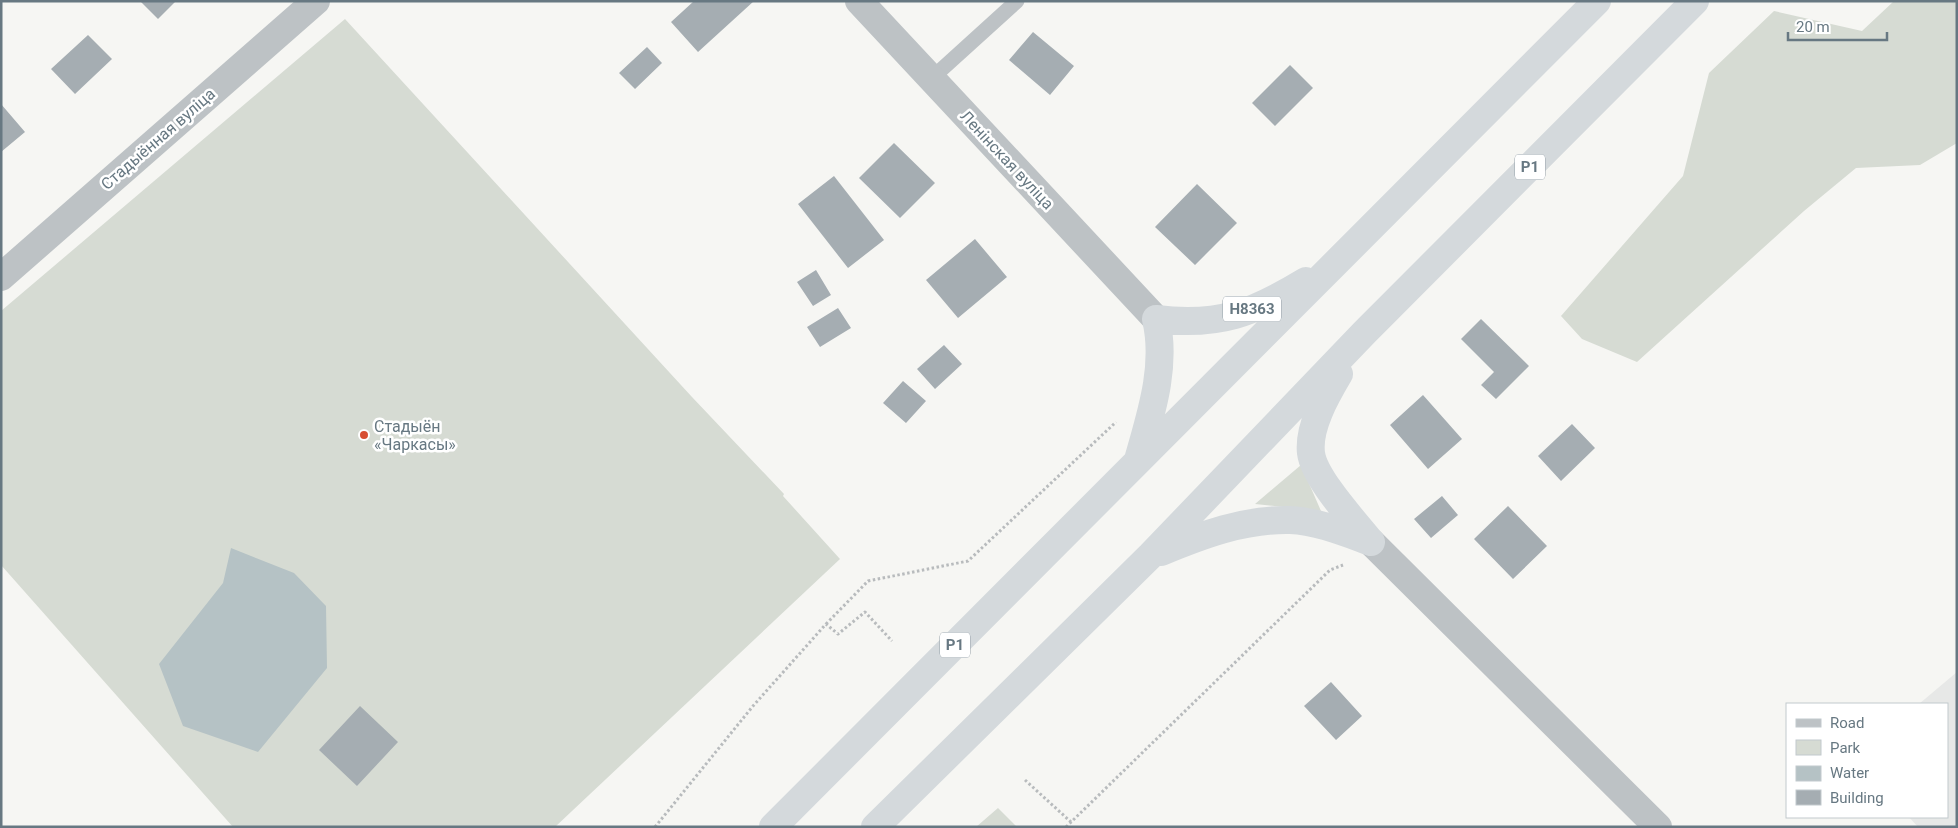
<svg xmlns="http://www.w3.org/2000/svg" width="1958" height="828" font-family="Roboto,sans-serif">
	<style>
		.built { fill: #e7e8e7 }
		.green { fill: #d6dbd3 }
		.water { fill: #b5c2c5 }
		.building { fill: #a5adb2 }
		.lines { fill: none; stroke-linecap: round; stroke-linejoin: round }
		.path { stroke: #b8bbbd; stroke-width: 3; stroke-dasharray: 2.5 2.5; stroke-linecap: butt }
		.service { stroke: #bdc2c5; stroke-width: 15 }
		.minor { stroke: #bdc2c5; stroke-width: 28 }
		.tertiary { stroke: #bdc2c5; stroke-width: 28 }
		.trunk { stroke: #d4d9dc; stroke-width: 28 }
		.poi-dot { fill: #d74e32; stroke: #fff; stroke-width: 2 }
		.labels { text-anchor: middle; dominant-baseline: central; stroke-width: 5; stroke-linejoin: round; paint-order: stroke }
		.shield { fill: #fff; stroke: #95a0a8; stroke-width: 1 }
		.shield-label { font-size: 15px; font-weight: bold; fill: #677882 }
		.street-label { font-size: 16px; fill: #677882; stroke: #fff }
		.poi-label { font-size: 16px; fill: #677882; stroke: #fff; text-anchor: start }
	</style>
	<rect width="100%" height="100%" fill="#f6f6f3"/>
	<path class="built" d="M1957 672V827H1918L1909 817H1947V704H1919Z"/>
	<path class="green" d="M1894 1H1957V143L1920 165 1856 168 1804 211 1637 362 1582 339 1561 316 1683 176 1709 73 1774 11 1862 31Z
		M345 19 692 397 784 494 783 496 840 559 555 827H233L1 565V311Z
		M1301 465 1321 511 1255 504Z
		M998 808 1017 827H976Z"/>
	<path class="water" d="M231 548 294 573 326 606 327 668 258 752 183 726 159 664 223 583Z"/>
	<path class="building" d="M140 1H176L158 19Z
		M694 1H754L698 52 671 22Z
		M1033 32 1074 66 1050 95 1009 60Z
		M88 35 112 59 75 94 51 69Z
		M647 47 662 63 635 89 619 73Z
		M1290 65 1313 88 1275 126 1252 103Z
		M1 104 25 132 1 152Z
		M894 143 935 183 900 218 859 178Z
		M834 176 884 240 848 268 798 204Z
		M1197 184 1237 223 1195 265 1155 227Z
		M975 239 1007 277 958 318 926 280Z
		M816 270 831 295 813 306 797 282Z
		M838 308 851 328 820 347 807 327Z
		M1481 319 1529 366 1496 399 1481 385 1494 372 1461 339Z
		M944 345 962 364 935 389 917 369Z
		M903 381 926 401 906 423 883 403Z
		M1423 395 1462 439 1428 469 1390 425Z
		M1572 424 1595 448 1561 481 1538 456Z
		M1442 496 1458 515 1431 538 1414 519Z
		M1508 506 1547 546 1513 579 1474 539Z
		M1331 682 1362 716 1336 740 1304 706Z
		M360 706 398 742 357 786 319 750Z"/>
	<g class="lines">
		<path class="path" d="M826 624 868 581 968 561 1116 422
			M1025 780 1071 822
			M655 827 753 706 826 624 838 634 865 612 892 641
			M1066 827 1330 570 1343 565"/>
		<path class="service" d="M931 79 1017 1"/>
		<path class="minor" d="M1 277 316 1"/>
		<path class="tertiary" d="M859 1 1156 319
			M1371 542 1658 827"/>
		<path class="trunk" d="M1339 374C1326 396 1308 427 1311 453 1314 478 1355 522 1371 542
			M1138 460C1151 414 1167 366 1156 319 1219 327 1253 313 1306 281
			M1161 552C1202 535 1244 519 1290 520 1317 521 1346 533 1371 542
			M773 827 1597 1
			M875 827 1151 555 1364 333 1695 1"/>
	</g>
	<circle class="poi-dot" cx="364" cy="435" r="5"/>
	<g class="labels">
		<g class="shield">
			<rect x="1515" y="154.5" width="30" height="25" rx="4"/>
			<rect x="1223" y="296.5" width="58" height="25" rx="4"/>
			<rect x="940" y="632.5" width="30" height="25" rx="4"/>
		</g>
		<g class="shield-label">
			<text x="1530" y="167">Р1</text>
			<text x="1252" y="309">Н8363</text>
			<text x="955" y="645">Р1</text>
		</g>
		<g class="street-label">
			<text transform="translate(158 139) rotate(-41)">Стадыённая вуліца</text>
			<text transform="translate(1007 160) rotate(47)">Ленінская вуліца</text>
		</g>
		<g class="poi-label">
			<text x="374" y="426">Стадыён<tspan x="374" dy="18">«Чаркасы»</tspan></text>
		</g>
	</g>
	<rect width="1958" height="828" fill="none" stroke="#677882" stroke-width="5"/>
	<rect x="1786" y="703" width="162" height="115" fill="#ffffff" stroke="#c2c9cd"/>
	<rect x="1796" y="719" width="25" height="8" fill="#bdc2c5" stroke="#c2c9cd"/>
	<text x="1830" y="728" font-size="15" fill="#677882">Road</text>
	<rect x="1796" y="740" width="25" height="15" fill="#d6dbd3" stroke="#c2c9cd"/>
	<text x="1830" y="753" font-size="15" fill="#677882">Park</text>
	<rect x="1796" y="766" width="25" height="15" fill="#b5c2c5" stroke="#c2c9cd"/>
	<text x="1830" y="778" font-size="15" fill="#677882">Water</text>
	<rect x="1796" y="790" width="25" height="15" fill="#a5adb2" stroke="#c2c9cd"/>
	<text x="1830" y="803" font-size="15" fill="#677882">Building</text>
	<path d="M1788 32v8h99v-8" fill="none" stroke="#677882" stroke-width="2.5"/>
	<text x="1796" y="32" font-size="15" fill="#677882" stroke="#ffffff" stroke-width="4" paint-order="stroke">20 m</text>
</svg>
